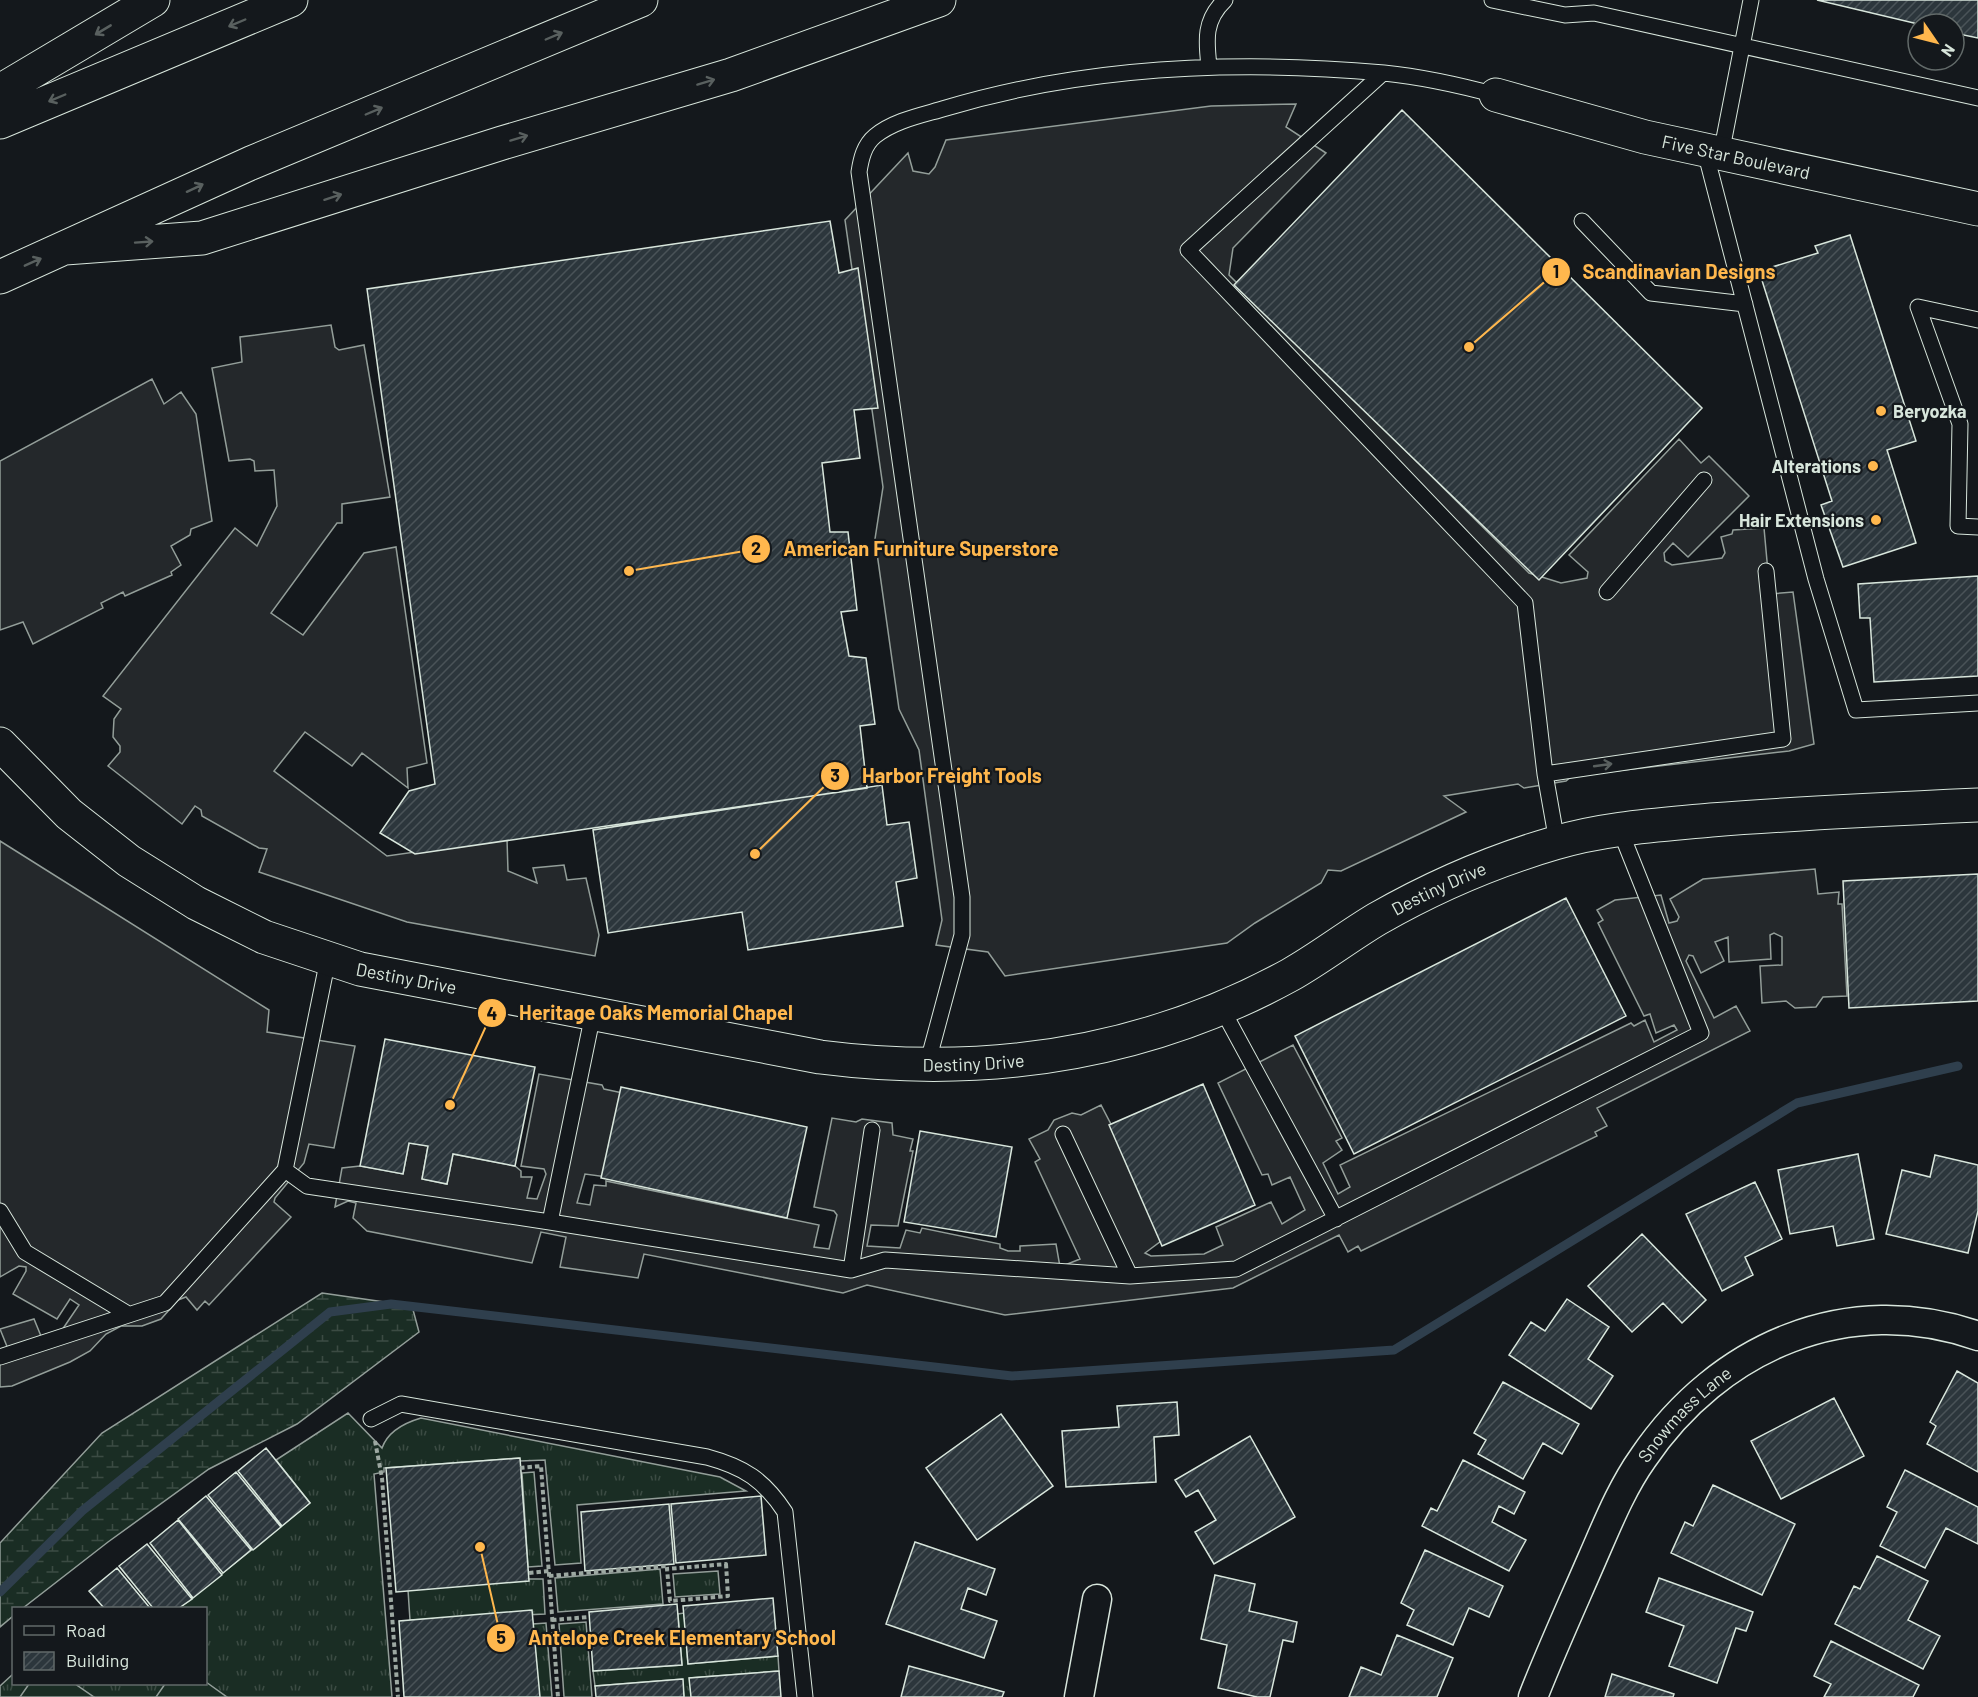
<svg xmlns="http://www.w3.org/2000/svg" width="1978" height="1697" font-family="Barlow,sans-serif">
	<style>
		.grass { fill: url(#grass-tufts); stroke: #939e99; stroke-width: 1.5 }
		.wetland { fill: url(#wetland-marsh); stroke: #939e99; stroke-width: 1.5 }
		.garden { fill: #1a2d24; stroke: #939e99; stroke-width: 1.5 }
		.parking { fill: #24282b; stroke: #939e99; stroke-width: 1.5 }
		.lines { fill: none; stroke-linecap: round; stroke-linejoin: round }
		.stream { stroke: #2f3f4d; stroke-width: 9 }
		.building { fill: url(#building-hatch); stroke: #d8e6dc; stroke-width: 1.5 }
		.service-casing { stroke: #d8e6dc; stroke-width: 17 }
		.minor-casing { stroke: #d8e6dc; stroke-width: 31 }
		.tertiary-casing { stroke: #d8e6dc; stroke-width: 35 }
		.motorway-casing { stroke: #d8e6dc; stroke-width: 35 }
		.path { stroke: #9da8a2; stroke-width: 4; stroke-dasharray: 4.5 3; stroke-linecap: butt }
		.service { stroke: #14181c; stroke-width: 15 }
		.minor { stroke: #14181c; stroke-width: 28 }
		.tertiary { stroke: #14181c; stroke-width: 33 }
		.motorway { stroke: #14181c; stroke-width: 33 }
		.oneway { stroke: #59605f }
		.poi-dot { fill: #ffb74d; stroke: #14181c; stroke-width: 2 }
		.labels { text-anchor: middle; dominant-baseline: central; stroke-width: 4.5; stroke-linejoin: round; paint-order: stroke }
		.street-label { font-size: 18px; fill: #d8e6dc; stroke: #14181c }
		.poi-label { font-size: 18px; font-weight: bold; fill: #d8e6dc; stroke: #14181c; text-anchor: end }
		.leader { fill: none; stroke: #ffb74d; stroke-width: 2 }
		.callout-dot { fill: #ffb74d; stroke: #14181c; stroke-width: 2 }
		.mark-label { font-size: 18px; text-anchor: middle; font-weight: bold; fill: #111 }
		.callout-label { font-size: 20px; text-anchor: middle; font-weight: bold; fill: #ffb74d; stroke: #14181c; stroke-width: 4.5; stroke-linejoin: round; paint-order: stroke }
	</style>
	<defs>
		<pattern id="grass-tufts" width="24" height="20" patternUnits="userSpaceOnUse" patternTransform="scale(1.5)"><rect width="24" height="20" fill="#1a2d24"/><path d="M3 7l-1-3M5 7V3M7 7l1-3M15 17l-1-3M17 17v-4M19 17l1-3" fill="none" stroke="#3b4b43"/></pattern>
		<pattern id="wetland-marsh" width="20" height="14" patternUnits="userSpaceOnUse" patternTransform="scale(1.5)"><rect width="20" height="14" fill="#1a2d24"/><path d="M1 5h8M5 5V1M11 12h8M15 12V8" fill="none" stroke="#3b4b43"/></pattern>
		<pattern id="building-hatch" width="6" height="6" patternUnits="userSpaceOnUse" patternTransform="scale(1.5)"><rect width="6" height="6" fill="#2c363c"/><path d="M-1 1l2-2M0 6l6-6M5 7l2-2" fill="none" stroke="#4a5358"/></pattern>
	</defs>
	<rect width="100%" height="100%" fill="#14181c"/>
	<path class="grass" d="M348 1413 382 1448C388 1431 404 1423 421 1418L720 1477 746 1491 577 1505 581 1563 555 1565 545 1460 520 1461 519 1458 384 1468V1472L374 1474 392 1697H0V1686L13 1674 14 1684H206V1608H179L310 1503 276 1460Z
		M534 1472 542 1566 528 1567 522 1473Z
		M660 1569 663 1604 558 1612 555 1578Z
		M718 1571 720 1594 675 1597 673 1574Z
		M529 1579H543L545 1614 410 1620 408 1590Z
		M684 1613 688 1664 778 1656 779 1671 690 1678 691 1697H684L682 1679 595 1686 593 1671 682 1665 678 1614Z
		M586 1622 592 1697H564L559 1624Z
		M546 1623 552 1697H539L533 1624Z"/>
	<path class="wetland" d="M322 1293 412 1306 419 1332 297 1424 209 1469 108 1542 23 1608H14L13 1616 0 1627V1543L102 1433Z"/>
	<path class="garden" d="M206 1682 227 1697H156L165 1684Z
		M29 1684H75L94 1697H20Z"/>
	<path class="parking" d="M1296 104 1286 127 1326 153 1233 248 1229 275 1529 573 1561 583 1587 578 1588 572 1569 555 1679 439 1701 463 1709 456 1749 496 1688 557 1673 543 1664 553 1665 561 1672 565 1722 558 1725 553 1721 537 1732 534 1733 530 1764 528 1770 594 1793 592 1814 744 1789 751 1572 776 1566 781 1524 788 1518 784 1444 796 1466 812 1341 871 1328 870 1321 883 1255 923 1227 943 1005 976 988 952 936 945 942 920 919 750 899 709 875 539 883 487 845 220 908 153 913 171 929 174 935 167 946 140 1211 106Z
		M331 325 335 347 339 350 364 345 390 497 342 504V523H337L271 613 303 635 364 553 396 547 427 763 407 768 408 788 362 753 352 766 305 732 274 771 387 856 507 839 508 871 537 883 533 868 564 865 567 880 586 878 599 935 595 956 407 922 259 872 267 849 259 848 202 816 201 810 195 806 182 824 108 766 120 752V746L113 737 114 719 121 709 103 696 235 528 257 546 277 506 274 470 255 471 254 461 250 459 229 461 212 368 242 362 240 337Z
		M152 379 164 404 181 392 196 414 212 521 191 529 190 535 171 546 181 565 171 572 172 575 125 596 123 592 101 603 103 608 33 644 23 622 0 630V461Z
		M0 841 269 1010 267 1032 355 1046 334 1148 309 1144 304 1163 275 1198 274 1202 291 1217 209 1305 205 1301 197 1310 186 1297 178 1300 161 1319 142 1326H121L106 1334 90 1351 70 1362 12 1386 0 1387V1351L8 1349 0 1329 34 1319 41 1336 62 1330 79 1305 70 1299 57 1319 13 1294 26 1271V1267L19 1266 0 1277Z
		M1815 869 1818 894 1839 892 1838 904H1842L1847 996 1823 997 1816 1007 1795 1008 1786 1001 1762 1003 1760 966 1782 965V937L1774 933 1770 935 1771 959 1729 962 1728 937 1715 942 1724 961 1701 973 1693 956 1689 955 1686 961 1714 1018 1736 1006 1750 1031 1597 1108 1607 1126 1595 1132 1597 1136 1361 1251 1358 1246 1348 1252 1339 1235 1233 1288 1005 1315 867 1285 843 1293 644 1254 638 1278 560 1267 566 1237 541 1232 532 1263 367 1231 353 1218 356 1203 348 1201 335 1207 342 1168 360 1166 403 1174 409 1143 428 1146 422 1179 447 1184 453 1154 515 1166 521 1171V1177H532L527 1198 537 1199 546 1174 544 1169 521 1166 539 1074 602 1085 604 1089 623 1093 607 1177 585 1174 577 1203 590 1205 594 1185 606 1186V1181L819 1225 814 1247 829 1249 837 1215 834 1211 814 1207 832 1118 856 1122 862 1119 892 1123 893 1135 913 1139 910 1151H913L898 1226 871 1225 867 1246 900 1248 906 1230 920 1233 922 1228 1000 1244V1248L1008 1251H1020V1246L1056 1244 1060 1267 1080 1259 1035 1162 1040 1159 1029 1139 1048 1130 1054 1120 1072 1113 1081 1115 1101 1105 1165 1228V1238L1145 1253 1151 1256 1204 1254 1223 1245 1216 1227 1271 1202 1282 1224 1305 1210 1290 1177 1272 1185 1268 1174 1262 1175 1218 1083 1293 1045 1342 1138 1336 1141 1342 1150 1323 1163 1338 1194 1350 1187 1340 1165 1631 1023 1634 1026 1645 1020 1654 1042 1677 1030 1674 1025 1656 1033 1650 1014 1644 1016 1598 923 1603 920 1597 910 1615 900 1661 895 1669 923 1677 921 1679 917 1670 899 1703 879Z"/>
	<g class="lines">
		<path class="stream" d="M0 1592 82 1511 330 1312 391 1304 1012 1376 1394 1350 1797 1103 1958 1066"/>
	</g>
	<path class="building" d="M1817 0H1978V38L1954 33V24H1918Z
		M1402 110 1702 408 1539 580 1234 285Z
		M830 221 839 273 858 268 878 408 854 410 860 458 822 463 830 532H848L857 610 841 612 849 656 866 658 875 724 860 726 867 788 415 854 380 833 409 791 435 784 367 289Z
		M1850 235 1916 441 1887 450 1916 543 1843 567 1821 505 1832 501 1759 271 1818 253 1815 246Z
		M1978 576V676L1874 682 1870 618H1860L1858 584Z
		M882 785 887 825 909 822 917 878 896 882 903 926 748 950 742 912 608 933 593 830Z
		M1978 874V1001L1849 1008 1843 881Z
		M1566 898 1626 1016 1354 1154 1295 1036Z
		M385 1039 535 1067 515 1166 453 1154 447 1184 422 1179 428 1146 409 1143 403 1174 360 1166Z
		M1203 1084 1255 1205 1162 1246 1109 1125Z
		M621 1087 807 1127 787 1218 601 1178Z
		M920 1131 1012 1147 996 1237 904 1222Z
		M1858 1154 1874 1239 1837 1246 1833 1226 1790 1234 1778 1170Z
		M1935 1155 1978 1165V1211L1968 1253 1886 1234 1902 1170 1930 1177Z
		M1755 1182 1782 1239 1745 1257 1753 1275 1722 1291 1686 1214Z
		M1642 1234 1706 1300 1682 1323 1663 1303 1632 1332 1588 1286Z
		M1567 1299 1609 1327 1588 1359 1613 1376 1591 1409 1509 1355 1531 1322 1545 1331Z
		M1957 1371 1978 1383V1472L1927 1444 1936 1426 1930 1422Z
		M1503 1382 1579 1424 1562 1454 1543 1443 1523 1479 1478 1454 1486 1440 1474 1433Z
		M1834 1398 1864 1456 1781 1499 1751 1441Z
		M1177 1402 1179 1435 1154 1437 1156 1482 1066 1487 1062 1431 1119 1427 1117 1406Z
		M1001 1414 1053 1486 977 1540 926 1468Z
		M1250 1436 1295 1517 1214 1564 1195 1532 1216 1520 1198 1490 1186 1497 1175 1480Z
		M266 1448 310 1503 282 1526 238 1471Z
		M520 1458 529 1581 396 1592 386 1468Z
		M1463 1460 1525 1492 1514 1514 1499 1506 1492 1522 1526 1540 1509 1571 1422 1526 1431 1508 1437 1511Z
		M1905 1470 1978 1507V1544L1946 1528 1925 1568 1880 1546 1897 1512 1887 1507Z
		M236 1472 281 1527 253 1550 208 1495Z
		M1713 1485 1795 1524 1762 1595 1671 1553 1685 1522 1693 1526Z
		M206 1496 251 1550 223 1573 178 1519Z
		M761 1496 766 1555 676 1563 671 1504Z
		M669 1504 674 1564 585 1571 581 1512Z
		M178 1520 222 1575 193 1598 150 1543Z
		M915 1542 995 1569 986 1595 968 1588 961 1609 997 1621 984 1658 886 1624Z
		M147 1544 192 1599 179 1608H153L119 1566Z
		M1425 1550 1503 1586 1489 1617 1469 1608 1453 1645 1407 1625 1414 1610 1401 1603Z
		M1877 1556 1928 1581 1908 1620 1940 1636 1923 1669 1835 1624 1854 1586 1860 1589Z
		M117 1568 150 1608H104L89 1591Z
		M1215 1575 1255 1584 1249 1611 1297 1622 1293 1642 1283 1640 1270 1697H1257L1218 1688 1227 1645 1201 1639Z
		M1659 1578 1753 1612 1746 1631 1736 1628 1717 1683 1669 1666 1684 1626 1646 1612Z
		M773 1598 778 1656 688 1664 683 1606Z
		M677 1604 682 1665 593 1671 589 1612Z
		M532 1610 540 1697H404L399 1621Z
		M1397 1635 1453 1658 1437 1697H1349L1361 1667 1381 1675Z
		M1831 1641 1919 1685 1913 1697H1824L1831 1684 1814 1676Z
		M909 1666 1004 1692 1002 1697H901Z
		M779 1671 781 1697H691L689 1678Z
		M1612 1674 1674 1694 1673 1697H1605Z
		M683 1679 684 1697H596L595 1686Z"/>
	<g class="lines">
		<g class="service-casing">
			<path id="service" d="M1492 0 1565 15 1594 13 1978 98
				M1209 66C1206 40 1204 20 1225 0
				M1383 73 1188 250 1525 603 1545 774 1557 842
				M1705 151 1816 579 1856 710 1978 703
				M1721 154 1751 0
				M1582 221 1651 293 1745 304
				M1978 320 1918 307 1960 424 1958 526 1978 527
				M1607 592 1704 480
				M1545 774 1783 739 1766 571
				M1221 1007 1336 1219
				M927 1065 962 935V897L859 172C861 159 864 145 875 136 895 120 923 115 946 108 1087 66 1239 60 1384 73 1423 77 1459 85 1496 95
				M285 1170 328 959
				M0 1211 25 1252 128 1314
				M550 1222 851 1270 872 1130
				M851 1270 885 1260 1130 1276 1063 1134
				M1130 1276 1236 1269 1701 1033 1620 830
				M0 1357 165 1303 285 1170 307 1186 550 1222 593 1014
				M371 1419 401 1404 707 1457C744 1467 764 1480 785 1512L805 1697"/>
		</g>
		<g class="minor-casing">
			<g id="minor">
				<path d="M1079 1697 1097 1599"/>
				<path id="s1" d="M1533 1697C1551 1651 1572 1605 1592 1559 1607 1525 1621 1489 1643 1458 1718 1347 1848 1290 1978 1336"/>
			</g>
		</g>
		<g class="tertiary-casing">
			<g id="tertiary">
				<path id="s2" d="M1496 95 1645 137 1978 209"/>
				<path id="s3" d="M0 744 69 814 129 861 196 903 264 937 360 969 820 1057C985 1078 1142 1056 1290 975 1320 958 1347 937 1377 919 1433 887 1493 861 1555 843 1605 828 1660 825 1711 820 1800 813 1889 809 1978 805"/>
			</g>
		</g>
		<g class="motorway-casing">
			<path id="motorway" d="M0 91 153 0
				M0 122 291 0
				M65 248 202 238 502 143 731 75 939 0
				M0 277 251 163 641 0"/>
		</g>
		<path class="path" d="M375 1441 382 1478 398 1697
			M520 1468 541 1466 558 1697
			M726 1564 728 1596 670 1601 667 1569Z
			M529 1573 549 1571
			M549 1576 667 1566V1569
			M552 1620 589 1617"/>
		<use href="#service" class="service"/>
		<use href="#minor" class="minor"/>
		<use href="#tertiary" class="tertiary"/>
		<use href="#motorway" class="motorway"/>
	</g>
	<defs><path id="oneway-shaft" d="M-6 0H5M1.5-3L5.5 0L1.5 3" fill="none" stroke-width="1.6" stroke-linecap="round" stroke-linejoin="round" transform="scale(1.5)"/></defs>
	<g class="oneway">
		<use href="#oneway-shaft" transform="translate(237 23) rotate(157)"/>
		<use href="#oneway-shaft" transform="translate(103 30) rotate(149)"/>
		<use href="#oneway-shaft" transform="translate(554 36) rotate(-23)"/>
		<use href="#oneway-shaft" transform="translate(706 82) rotate(-17)"/>
		<use href="#oneway-shaft" transform="translate(57 98) rotate(157)"/>
		<use href="#oneway-shaft" transform="translate(374 111) rotate(-23)"/>
		<use href="#oneway-shaft" transform="translate(519 138) rotate(-17)"/>
		<use href="#oneway-shaft" transform="translate(195 188) rotate(-25)"/>
		<use href="#oneway-shaft" transform="translate(333 197) rotate(-18)"/>
		<use href="#oneway-shaft" transform="translate(144 242) rotate(-4)"/>
		<use href="#oneway-shaft" transform="translate(33 262) rotate(-24)"/>
		<use href="#oneway-shaft" transform="translate(1603 765) rotate(-8)"/>
	</g>
	<g class="poi-dot">
		<circle cx="1881" cy="411" r="6"/>
		<circle cx="1873" cy="466" r="6"/>
		<circle cx="1876" cy="520" r="6"/>
	</g>
	<g class="labels">
		<g class="street-label">
			<text stroke="none"><textPath href="#s2" startOffset="248">Five Star Boulevard</textPath></text>
			<text stroke="none"><textPath href="#s3" startOffset="1557">Destiny Drive</textPath></text>
			<text stroke="none"><textPath href="#s3" startOffset="478">Destiny Drive</textPath></text>
			<text stroke="none"><textPath href="#s3" startOffset="1053">Destiny Drive</textPath></text>
			<text stroke="none"><textPath href="#s1" startOffset="324">Snowmass Lane</textPath></text>
		</g>
		<g class="poi-label">
			<text x="1893" y="411" text-anchor="start">Beryozka</text>
			<text x="1861" y="466">Alterations</text>
			<text x="1864" y="520">Hair Extensions</text>
		</g>
	</g>
	<path class="leader" d="M1469 347L1556 272M629 571L756 549M755 854L835 776M450 1105L492 1013M480 1547L501 1638"/>
	<g class="callout-dot">
		<circle cx="1469" cy="347" r="6"/>
		<circle cx="629" cy="571" r="6"/>
		<circle cx="755" cy="854" r="6"/>
		<circle cx="450" cy="1105" r="6"/>
		<circle cx="480" cy="1547" r="6"/>
		<circle cx="1556" cy="272" r="15"/>
		<circle cx="756" cy="549" r="15"/>
		<circle cx="835" cy="776" r="15"/>
		<circle cx="492" cy="1013" r="15"/>
		<circle cx="501" cy="1638" r="15"/>
	</g>
	<g class="mark-label">
		<text x="1556" y="278">1</text>
		<text x="756" y="555">2</text>
		<text x="835" y="782">3</text>
		<text x="492" y="1020">4</text>
		<text x="501" y="1644">5</text>
	</g>
	<g class="callout-label">
		<text x="1679" y="279">Scandinavian Designs</text>
		<text x="921" y="556">American Furniture Superstore</text>
		<text x="952" y="783">Harbor Freight Tools</text>
		<text x="656" y="1020">Heritage Oaks Memorial Chapel</text>
		<text x="682" y="1645">Antelope Creek Elementary School</text>
	</g>
	<rect x="12" y="1607" width="195" height="78" fill="#14181c" stroke="#626a69" stroke-width="1.5"/>
	<rect x="24" y="1626" width="30" height="9" fill="#14181c" stroke="#626a69" stroke-width="1.5"/>
	<text x="66" y="1637" font-size="18" fill="#d8e6dc">Road</text>
	<rect x="24" y="1652" width="30" height="18" fill="url(#building-hatch)" stroke="#626a69" stroke-width="1.5"/>
	<text x="66" y="1667" font-size="18" fill="#d8e6dc">Building</text>
	<g transform="translate(1936 42) rotate(125)"><circle r="28" fill="#14181c" stroke="#626a69" stroke-width="1.5"/>
	<path d="M0-4.5L10 22L0 15L-10 22Z" fill="#ffb74d"/>
	<text y="-9" font-size="16" font-weight="bold" text-anchor="middle" fill="#d8e6dc">N</text>
	</g>
</svg>
